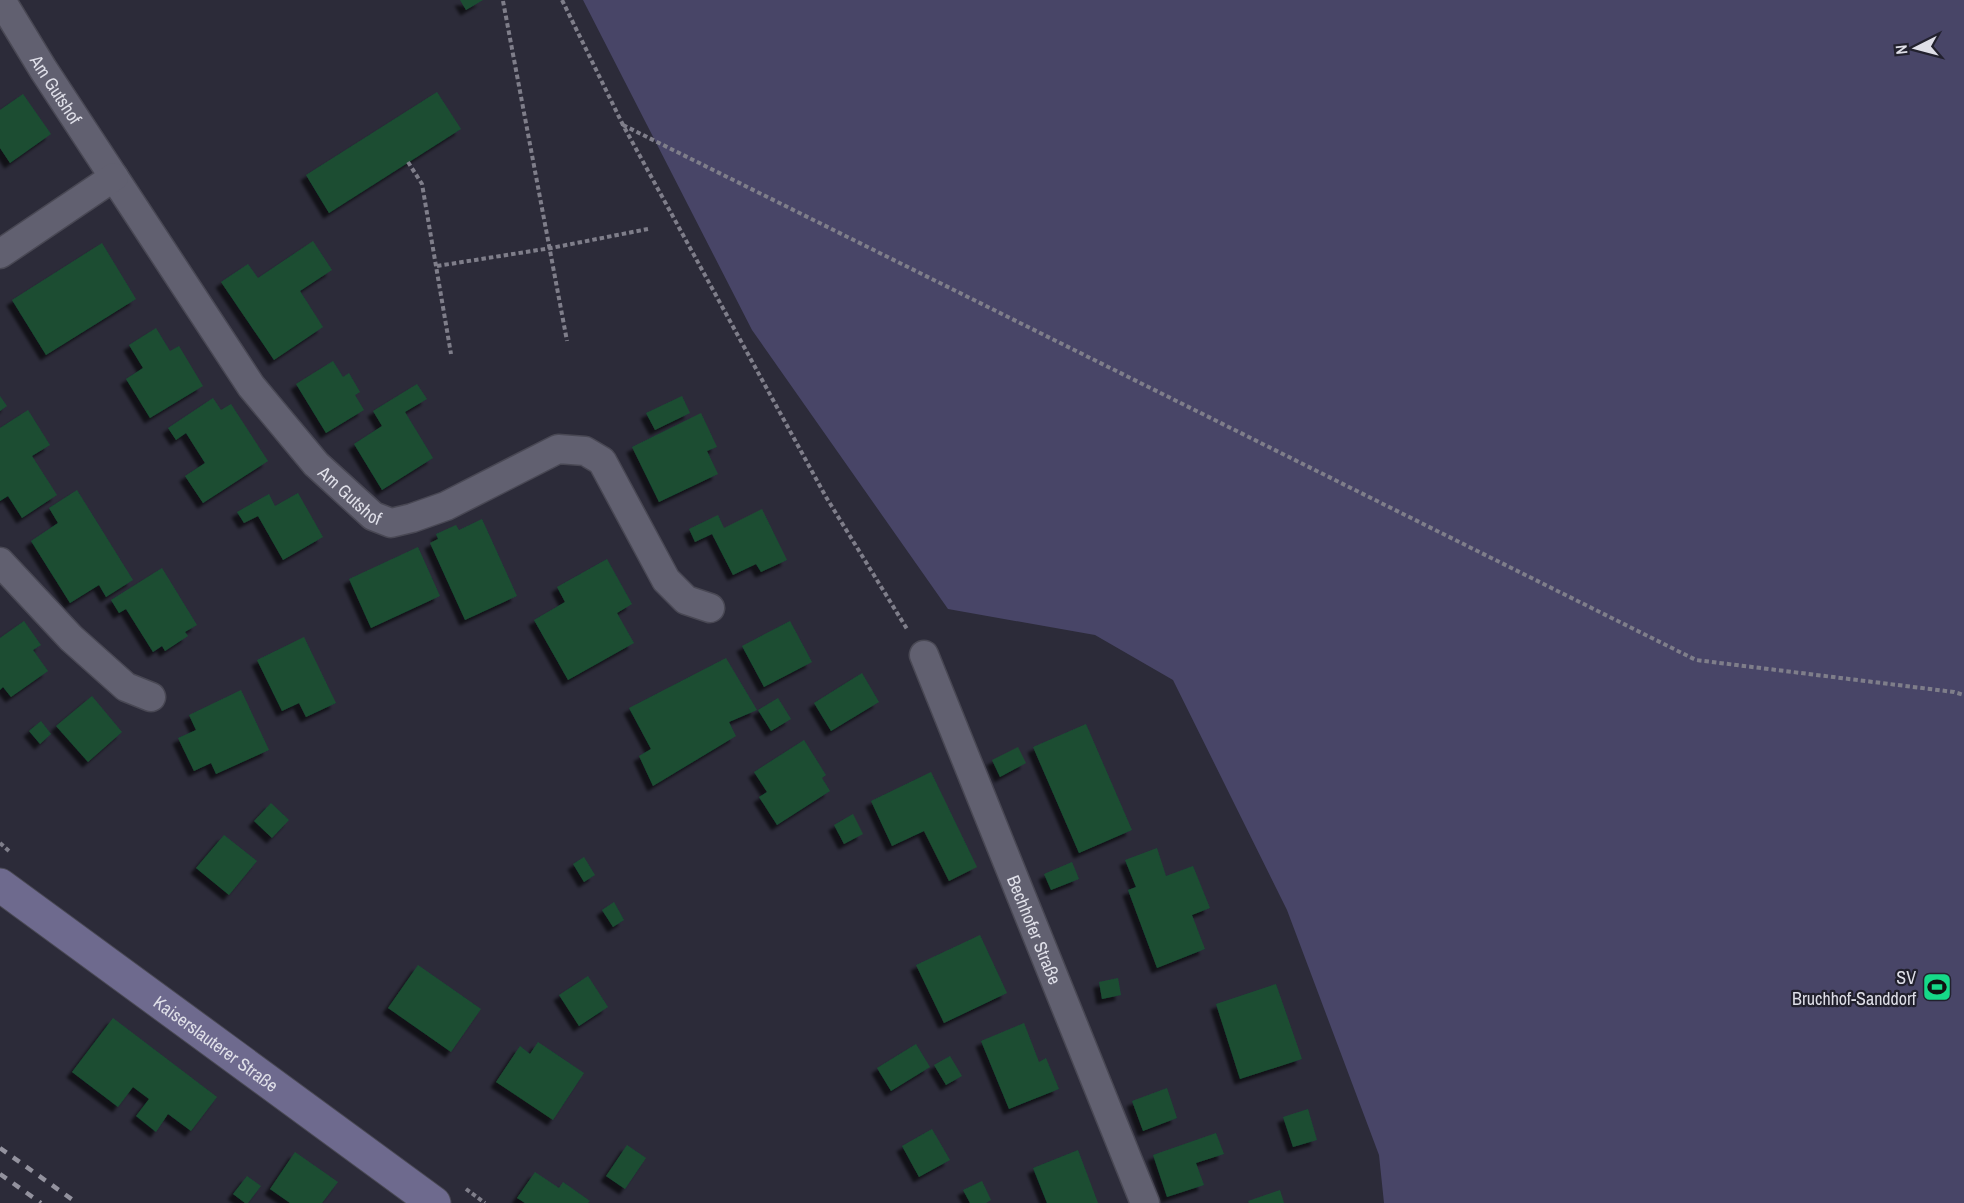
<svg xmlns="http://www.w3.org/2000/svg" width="1964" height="1203" font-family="'Archivo Narrow',sans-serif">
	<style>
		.green { fill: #484567 }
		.building { fill: #1a4e33; filter: url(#shadow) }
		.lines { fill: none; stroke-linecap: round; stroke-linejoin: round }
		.minor-casing { stroke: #494854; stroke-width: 31 }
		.secondary-casing { stroke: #494854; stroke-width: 35 }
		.path { stroke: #7f7e8a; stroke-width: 4; stroke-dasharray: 4.5 3; stroke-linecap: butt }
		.minor { stroke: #616070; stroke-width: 28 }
		.secondary { stroke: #6e6a8e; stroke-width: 33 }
		.rail { stroke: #93929e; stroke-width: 4.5; stroke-dasharray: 8 8; stroke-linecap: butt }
		.labels { text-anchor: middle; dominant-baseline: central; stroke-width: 4.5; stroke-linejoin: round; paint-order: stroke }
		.street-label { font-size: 18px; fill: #dfdfe8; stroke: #22212e }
		.poi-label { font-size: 18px; fill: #dfdfe8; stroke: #22212e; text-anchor: end }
	</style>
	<defs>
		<filter id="shadow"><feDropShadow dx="-5.5" dy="5.5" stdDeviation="1.5" flood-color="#0009"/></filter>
	</defs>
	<rect width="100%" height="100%" fill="#2c2b39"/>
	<path class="green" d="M583 0H1964V1203H1384L1379 1155 1287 910 1173 680 1095 635 948 609 752 330Z"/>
	<path class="building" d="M460 0H483L466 10Z
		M437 92 461 129 329 213 306 175Z
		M23 94 51 134 10 163 0 148V110Z
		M313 241 332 270 300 291 323 327 274 360 221 282 248 264 258 278Z
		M102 243 136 299 46 355 12 300Z
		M156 328 170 351 179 346 203 386 150 418 126 379 143 368 129 345Z
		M333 361 343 377 349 373 360 392 355 395 364 410 326 433 296 384Z
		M417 384 427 399 405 412 433 458 382 490 354 444 382 426 373 411Z
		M0 396 7 406 0 411Z
		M682 396 690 413 655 430 646 413Z
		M213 398 221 410 231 404 268 461 203 503 185 476 205 463 186 433 176 440 168 428Z
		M28 410 50 445 32 456 57 495 22 518 8 496 0 501V428Z
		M701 413 717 447 707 451 718 474 659 502 632 447Z
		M77 490 133 580 106 597 99 585 70 603 31 541 58 523 49 508Z
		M298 493 323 537 283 560 258 516 244 523 237 512 269 494 275 506Z
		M762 509 787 560 761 572 756 564 733 575 712 534 695 542 689 529 718 515 724 528Z
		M482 519 517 596 465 620 430 543 438 539 436 534 456 525 459 530Z
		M418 547 440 596 371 628 349 579Z
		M607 559 632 604 617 613 634 643 568 680 534 620 565 602 557 587Z
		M162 568 197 625 185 632 188 636 165 651 162 646 153 652 126 609 119 613 111 600Z
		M24 621 41 645 33 650 48 671 11 697 3 687 0 690V638Z
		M790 621 812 662 764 687 742 646Z
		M304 637 336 703 306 717 299 703 282 711 257 660Z
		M726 658 757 710 729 722 736 736 653 786 639 756 651 749 629 708Z
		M862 673 879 702 831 731 814 703Z
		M241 690 269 750 216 774 211 763 194 771 178 738 196 730 189 715Z
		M92 696 122 732 88 762 56 726Z
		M778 698 791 719 771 731 758 710Z
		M41 721 51 734 40 744 29 731Z
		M1086 724 1132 830 1079 853 1033 747Z
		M804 740 826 775 822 778 830 791 777 825 759 797 767 792 754 772Z
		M1018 747 1026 763 1000 777 992 760Z
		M931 772 977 867 949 881 924 831 892 846 871 801Z
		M271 803 289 820 272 838 254 821Z
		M853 814 863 834 844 844 834 825Z
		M224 835 257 861 229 895 196 868Z
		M1157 848 1166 876 1193 866 1210 908 1192 915 1205 949 1157 968 1128 890 1136 887 1125 860Z
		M584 857 595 875 584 882 573 864Z
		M1072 862 1079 879 1051 890 1044 874Z
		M614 902 624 920 613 927 602 910Z
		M980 935 1007 993 944 1023 916 965Z
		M418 965 481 1009 451 1052 388 1008Z
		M588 976 608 1007 579 1026 559 995Z
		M1118 978 1121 995 1102 999 1099 982Z
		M1276 984 1302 1059 1240 1079 1216 1004Z
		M113 1018 217 1097 191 1131 168 1114 156 1132 136 1116 149 1099 133 1087 118 1107 72 1072Z
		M1024 1023 1039 1062 1046 1058 1059 1089 1009 1109 981 1041Z
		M538 1042 584 1073 553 1120 496 1082 520 1046 530 1054Z
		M916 1044 930 1067 891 1091 877 1068Z
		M950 1056 962 1076 946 1085 934 1065Z
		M1167 1088 1177 1118 1143 1131 1132 1101Z
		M1308 1109 1317 1140 1293 1147 1283 1117Z
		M932 1129 950 1160 919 1177 902 1146Z
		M1216 1133 1224 1154 1196 1163 1204 1185 1167 1197 1153 1155Z
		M627 1145 646 1158 625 1189 606 1176Z
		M1078 1150 1098 1203H1047L1033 1168Z
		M295 1152 338 1182 322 1203H290L270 1189Z
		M535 1172 559 1188 563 1182 590 1201 588 1203H525L517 1198Z
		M247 1176 261 1186 248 1203H245L233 1194Z
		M982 1181 991 1200 986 1203H970L963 1190Z
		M1280 1190 1284 1203H1249L1248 1201Z"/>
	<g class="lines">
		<g class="minor-casing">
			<g id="minor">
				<path id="s1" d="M1 0 43 69 251 386 316 464 373 516 391 523 412 518 446 506 558 449 585 451 602 461 666 580 686 600 710 608"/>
				<path d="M0 254 114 177"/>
				<path d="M0 562 71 638 126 687 151 697"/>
				<path id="s2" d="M924 655 1145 1203"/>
			</g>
		</g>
		<g class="secondary-casing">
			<g id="secondary">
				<path id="s3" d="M0 885 434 1203"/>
			</g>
		</g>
		<path class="path" d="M562 0 623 125 826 497 907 629
			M503 1 567 341
			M623 125 1696 660 1954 692 1964 695
			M408 162 422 184 451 354
			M437 266 551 248 648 229
			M0 843 10 852
			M466 1189 485 1203"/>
		<use href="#minor" class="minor"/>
		<use href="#secondary" class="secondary"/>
		<path class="rail" d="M0 1148 77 1203
			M0 1174 41 1203"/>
	</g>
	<defs>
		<g id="stadium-square" transform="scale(1.5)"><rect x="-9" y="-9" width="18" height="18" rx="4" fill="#16d989" stroke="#22212e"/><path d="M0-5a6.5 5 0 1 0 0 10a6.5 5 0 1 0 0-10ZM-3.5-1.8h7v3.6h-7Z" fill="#111"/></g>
	</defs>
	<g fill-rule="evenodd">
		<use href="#stadium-square" x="1937" y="987"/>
	</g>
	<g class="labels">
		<g class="street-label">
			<text stroke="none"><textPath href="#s1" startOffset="105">Am Gutshof</textPath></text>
			<text stroke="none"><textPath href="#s1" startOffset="608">Am Gutshof</textPath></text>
			<text stroke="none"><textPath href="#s2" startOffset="296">Bechhofer Straße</textPath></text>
			<text stroke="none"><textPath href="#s3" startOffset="268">Kaiserslauterer Straße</textPath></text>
		</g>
		<g class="poi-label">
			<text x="1916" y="977">SV<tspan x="1916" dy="21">Bruchhof-Sanddorf</tspan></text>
		</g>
	</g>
	<g transform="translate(1916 48) rotate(264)" stroke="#22212e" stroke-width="4.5" paint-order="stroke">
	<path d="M0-4.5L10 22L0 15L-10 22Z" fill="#dfdfe8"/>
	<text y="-9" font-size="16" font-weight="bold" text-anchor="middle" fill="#dfdfe8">N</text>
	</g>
</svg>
